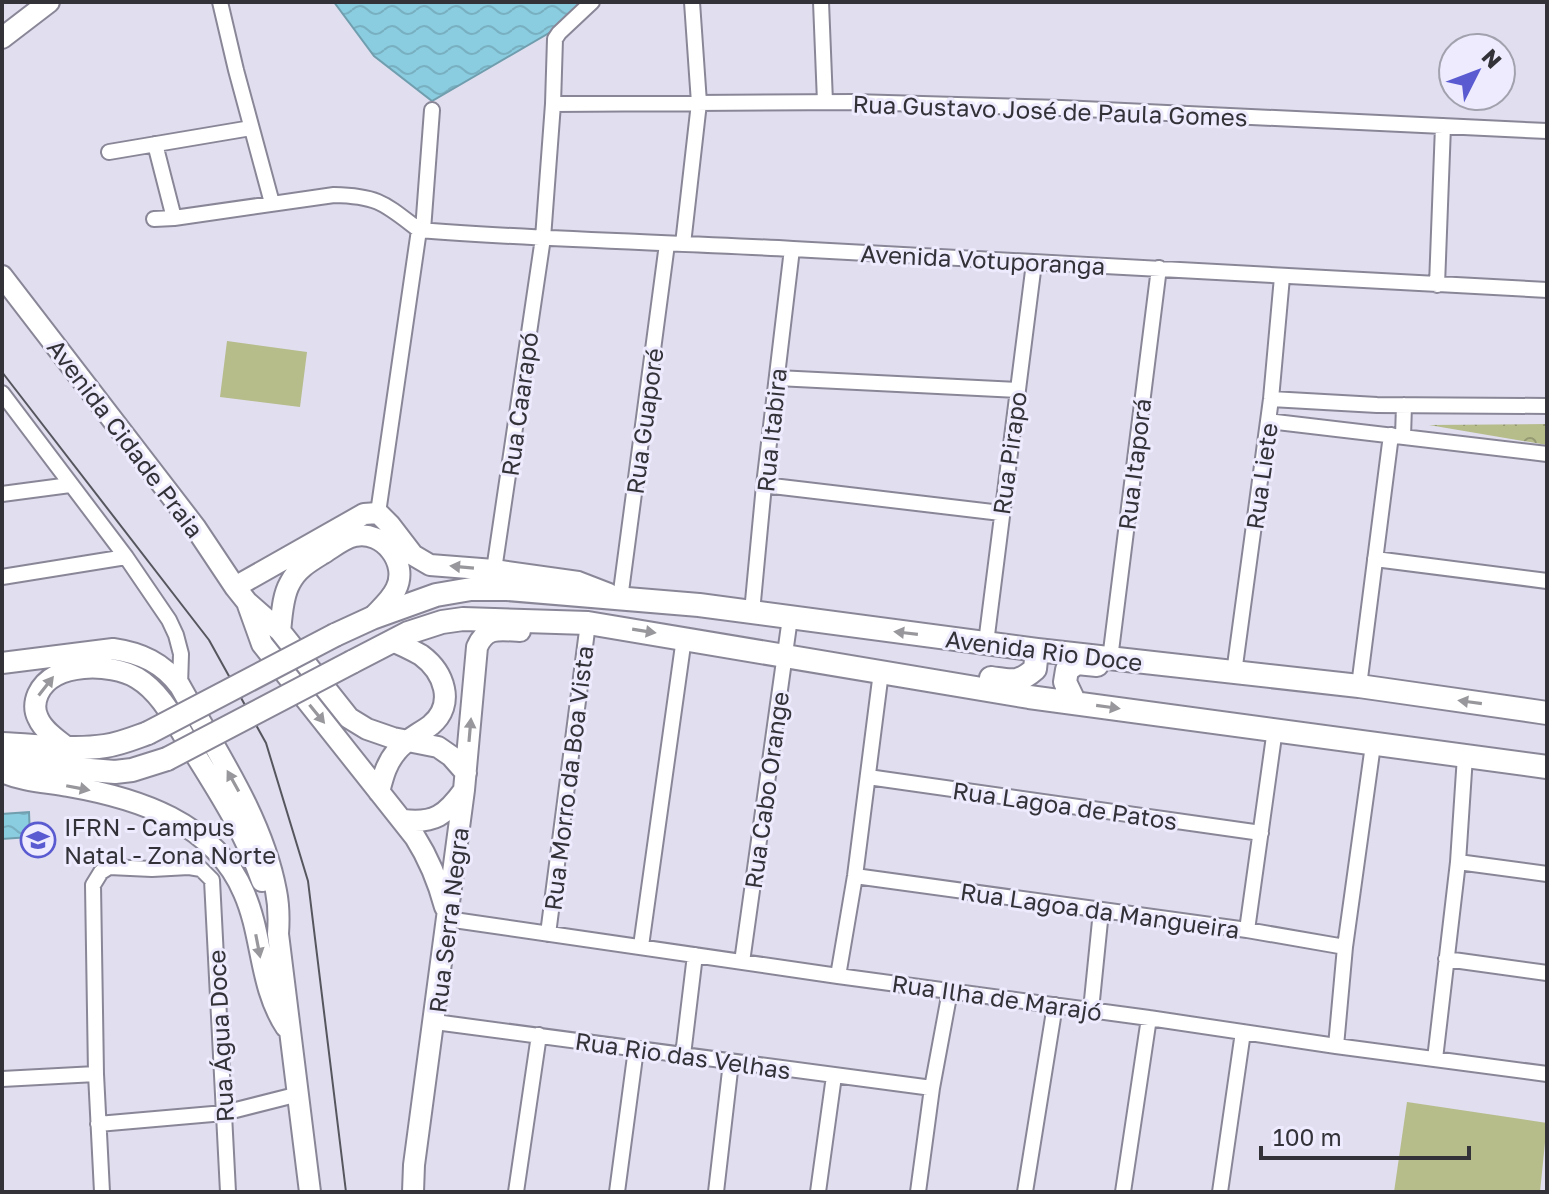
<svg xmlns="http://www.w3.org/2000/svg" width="1549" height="1194" font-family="'Golos Text',sans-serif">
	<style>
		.forest { fill: url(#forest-crowns) }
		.pitch { fill: #b6bc8a }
		.water { fill: url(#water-waves); stroke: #709eae; stroke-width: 2 }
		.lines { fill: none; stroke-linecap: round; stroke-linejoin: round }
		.street-casing { stroke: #898797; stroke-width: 18 }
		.secondary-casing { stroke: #898797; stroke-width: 24 }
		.primary-casing { stroke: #898797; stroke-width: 26 }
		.street { stroke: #fff; stroke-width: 14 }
		.secondary { stroke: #fff; stroke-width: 20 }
		.primary { stroke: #fff; stroke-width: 22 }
		.tram { stroke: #56565e; stroke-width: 2 }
		.primary-bridge-casing { stroke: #898797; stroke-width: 26; stroke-linecap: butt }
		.primary-bridge { stroke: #fff; stroke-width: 22 }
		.oneway { fill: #98989c }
		.labels { text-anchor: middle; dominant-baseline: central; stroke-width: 6; stroke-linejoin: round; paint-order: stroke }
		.street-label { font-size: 24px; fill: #323238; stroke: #edebfd }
		.poi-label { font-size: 24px; fill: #323238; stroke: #edebfd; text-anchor: start }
	</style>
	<defs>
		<pattern id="forest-crowns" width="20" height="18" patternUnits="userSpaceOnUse" patternTransform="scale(2)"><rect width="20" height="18" fill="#b6bc8a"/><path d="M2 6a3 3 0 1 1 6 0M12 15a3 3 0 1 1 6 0" fill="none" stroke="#959972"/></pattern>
		<pattern id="water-waves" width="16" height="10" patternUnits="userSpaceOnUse" patternTransform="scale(2)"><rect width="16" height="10" fill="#8acde0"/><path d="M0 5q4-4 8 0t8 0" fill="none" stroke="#78b0c1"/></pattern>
	</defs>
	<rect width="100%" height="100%" fill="#e0deef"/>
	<path class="forest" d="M1547 424V445L1429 425Z"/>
	<path class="pitch" d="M227 341 307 352 300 407 220 397Z
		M1407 1102 1547 1123 1540 1192H1394Z"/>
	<path class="water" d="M334 2H585L561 26 432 101 374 56Z
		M29 812 30 837 2 839V814Z"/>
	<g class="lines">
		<g class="street-casing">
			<path id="street" d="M220 2 236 70 272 203
				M821 2 825 102
				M553 104 853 102 1062 108 1547 131
				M155 144 174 218
				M109 152 251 128
				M154 219 174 218 334 195C379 196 385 204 419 230
				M419 230C543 240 668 242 793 249 1044 262 1295 278 1547 290
				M423 230 432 110
				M683 244 699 103 692 2
				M1437 285 1443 126
				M777 378 1018 390
				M2 393 126 557 169 620 176 635 181 654 180 686
				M1271 399 1377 405 1547 406
				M1268 421 1547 454
				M1403 437 1404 405
				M764 485 1001 513
				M2 494 70 485
				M378 513 419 230
				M1375 559 1547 581
				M494 570 543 238 553 104 555 39 559 33 592 2
				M2 577 126 557
				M620 599 667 244
				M752 612 764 485 792 249
				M986 643 1034 263
				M1110 659 1159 268
				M1234 673 1271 399 1282 277
				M1359 686 1391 435
				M868 777 1261 833
				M1458 862 1547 874
				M855 876 1247 930 1345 947
				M447 919 838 976 1149 1018 1336 1046 1547 1074
				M1247 930 1275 729
				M548 934 588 623
				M641 946 684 638
				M1446 959 1547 973
				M742 962 790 618
				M838 976 855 876 881 672
				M1091 1010 1101 911
				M435 1022 932 1088
				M1336 1046 1345 947 1373 745
				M683 1055 695 955
				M1435 1059 1458 862 1465 756
				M2 1079 96 1074
				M98 1124 224 1113 299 1094
				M102 1192 96 1074 93 885 101 872 109 867 152 869 189 867 201 869 212 880 228 1192
				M516 1192 539 1035
				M617 1192 636 1049
				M716 1192 731 1062
				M818 1192 834 1076
				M918 1192 932 1088 950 991
				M1025 1192 1055 1005
				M1123 1192 1149 1018
				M1220 1192 1243 1032"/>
		</g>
		<g class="secondary-casing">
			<path id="secondary" d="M2 38 49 2
				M2 276 195 527 235 587 247 602 280 631 349 718 367 729 393 738 438 747 451 756 466 773
				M235 587 364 514 378 513 390 525 413 555 430 565 494 570 578 582 609 594
				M248 605 262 644 415 837C429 859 438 881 445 907
				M280 631C282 616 282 597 290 583 297 569 309 562 322 554 332 548 344 538 355 536 383 530 409 563 396 589 391 600 380 609 372 618
				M2 663 113 649C141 653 163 663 180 686 216 751 262 817 276 891 279 906 279 920 278 934L310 1192
				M68 748C57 740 43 730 38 718 34 710 35 701 38 694 53 661 111 663 137 678 162 693 175 722 190 746 217 789 245 832 262 881
				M2 772C23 781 46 782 68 786 137 798 214 822 244 893 263 936 259 986 286 1027
				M379 792C383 777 386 764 396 752 405 740 419 734 431 725 456 704 444 672 421 655 412 650 402 645 392 641
				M403 820C434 824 446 815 464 790
				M413 1192 414 1165 464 790 477 647C486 626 500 630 520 631"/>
		</g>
		<g class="primary-casing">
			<path id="primary" d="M335 635 372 618 436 595 471 589H507L699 605 1037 650 1359 686 1547 713
				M352 662 408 633 442 622 463 619 588 623 1029 697 1547 767
				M991 678C1012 681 1018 684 1035 669L1037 650
				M1075 703 1065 682 1067 670 1077 663 1097 665
				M2 744C36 745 71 751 105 746 120 744 134 738 148 733
				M2 763 115 772 132 770 167 759"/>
		</g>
		<use href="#street" class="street"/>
		<use href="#secondary" class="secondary"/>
		<use href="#primary" class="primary"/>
		<path class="tram" d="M2 372 209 640 266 743 308 881 346 1192"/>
		<g class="primary-bridge-casing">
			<path id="primary-bridge" d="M148 733 335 635
				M167 759 352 662"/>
		</g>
		<use href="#primary-bridge" class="primary-bridge"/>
	</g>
	<defs><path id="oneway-solid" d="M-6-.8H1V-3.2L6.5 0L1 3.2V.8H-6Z" transform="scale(2)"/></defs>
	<g class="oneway">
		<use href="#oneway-solid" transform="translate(462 567) rotate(-175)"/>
		<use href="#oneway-solid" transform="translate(644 631) rotate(9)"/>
		<use href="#oneway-solid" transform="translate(906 633) rotate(-173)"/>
		<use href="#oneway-solid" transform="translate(46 686) rotate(-52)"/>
		<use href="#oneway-solid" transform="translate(1470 702) rotate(-172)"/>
		<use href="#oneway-solid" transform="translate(1108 707) rotate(8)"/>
		<use href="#oneway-solid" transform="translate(317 714) rotate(51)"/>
		<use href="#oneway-solid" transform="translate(470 730) rotate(-85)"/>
		<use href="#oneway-solid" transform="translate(233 781) rotate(-119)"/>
		<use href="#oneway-solid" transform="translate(78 788) rotate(11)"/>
		<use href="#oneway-solid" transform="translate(258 946) rotate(79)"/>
	</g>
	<defs>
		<g id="university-ring" transform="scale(1.8)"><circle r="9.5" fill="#edebfd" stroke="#5a5ad1" stroke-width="1.5"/><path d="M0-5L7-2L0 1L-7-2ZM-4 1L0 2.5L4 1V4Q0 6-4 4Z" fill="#5a5ad1"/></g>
	</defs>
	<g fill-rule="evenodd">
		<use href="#university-ring" x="38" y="840"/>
	</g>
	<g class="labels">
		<g class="street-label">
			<text transform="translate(1050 110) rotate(2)">Rua Gustavo José de Paula Gomes</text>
			<text transform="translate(983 259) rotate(3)">Avenida Votuporanga</text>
			<text transform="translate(519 404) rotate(-82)">Rua Caarapó</text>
			<text transform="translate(644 421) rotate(-82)">Rua Guaporé</text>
			<text transform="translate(771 430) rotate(-84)">Rua Itabira</text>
			<text transform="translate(126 438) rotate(53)">Avenida Cidade Praia</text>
			<text transform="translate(1009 453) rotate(-82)">Rua Pirapo</text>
			<text transform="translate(1134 464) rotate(-83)">Rua Itaporá</text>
			<text transform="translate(1261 476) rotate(-82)">Rua Liete</text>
			<text transform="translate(1044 650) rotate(7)">Avenida Rio Doce</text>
			<text transform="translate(568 778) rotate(-83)">Rua Morro da Boa Vista</text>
			<text transform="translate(766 790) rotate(-82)">Rua Cabo Orange</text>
			<text transform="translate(1065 805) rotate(8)">Rua Lagoa de Patos</text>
			<text transform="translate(1100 910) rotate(8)">Rua Lagoa da Mangueira</text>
			<text transform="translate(448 920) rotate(-83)">Rua Serra Negra</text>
			<text transform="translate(997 997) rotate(8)">Rua Ilha de Marajó</text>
			<text transform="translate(220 1036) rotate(-93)">Rua Água Doce</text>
			<text transform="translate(683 1055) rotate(8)">Rua Rio das Velhas</text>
		</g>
		<g class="poi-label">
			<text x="64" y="826">IFRN - Campus<tspan x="64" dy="28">Natal - Zona Norte</tspan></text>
		</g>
	</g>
	<rect width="1549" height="1194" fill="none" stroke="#323238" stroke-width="8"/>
	<g transform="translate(1477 72) rotate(48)"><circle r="38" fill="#edebfd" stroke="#a2a1ae" stroke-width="2"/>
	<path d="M0-6L14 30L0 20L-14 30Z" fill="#5a5ad1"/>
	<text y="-12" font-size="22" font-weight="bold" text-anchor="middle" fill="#323238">N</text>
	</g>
	<path d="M1261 1146v12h208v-12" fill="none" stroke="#323238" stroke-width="4"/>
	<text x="1273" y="1146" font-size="24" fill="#323238" stroke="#edebfd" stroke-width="6" paint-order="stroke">100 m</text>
</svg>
